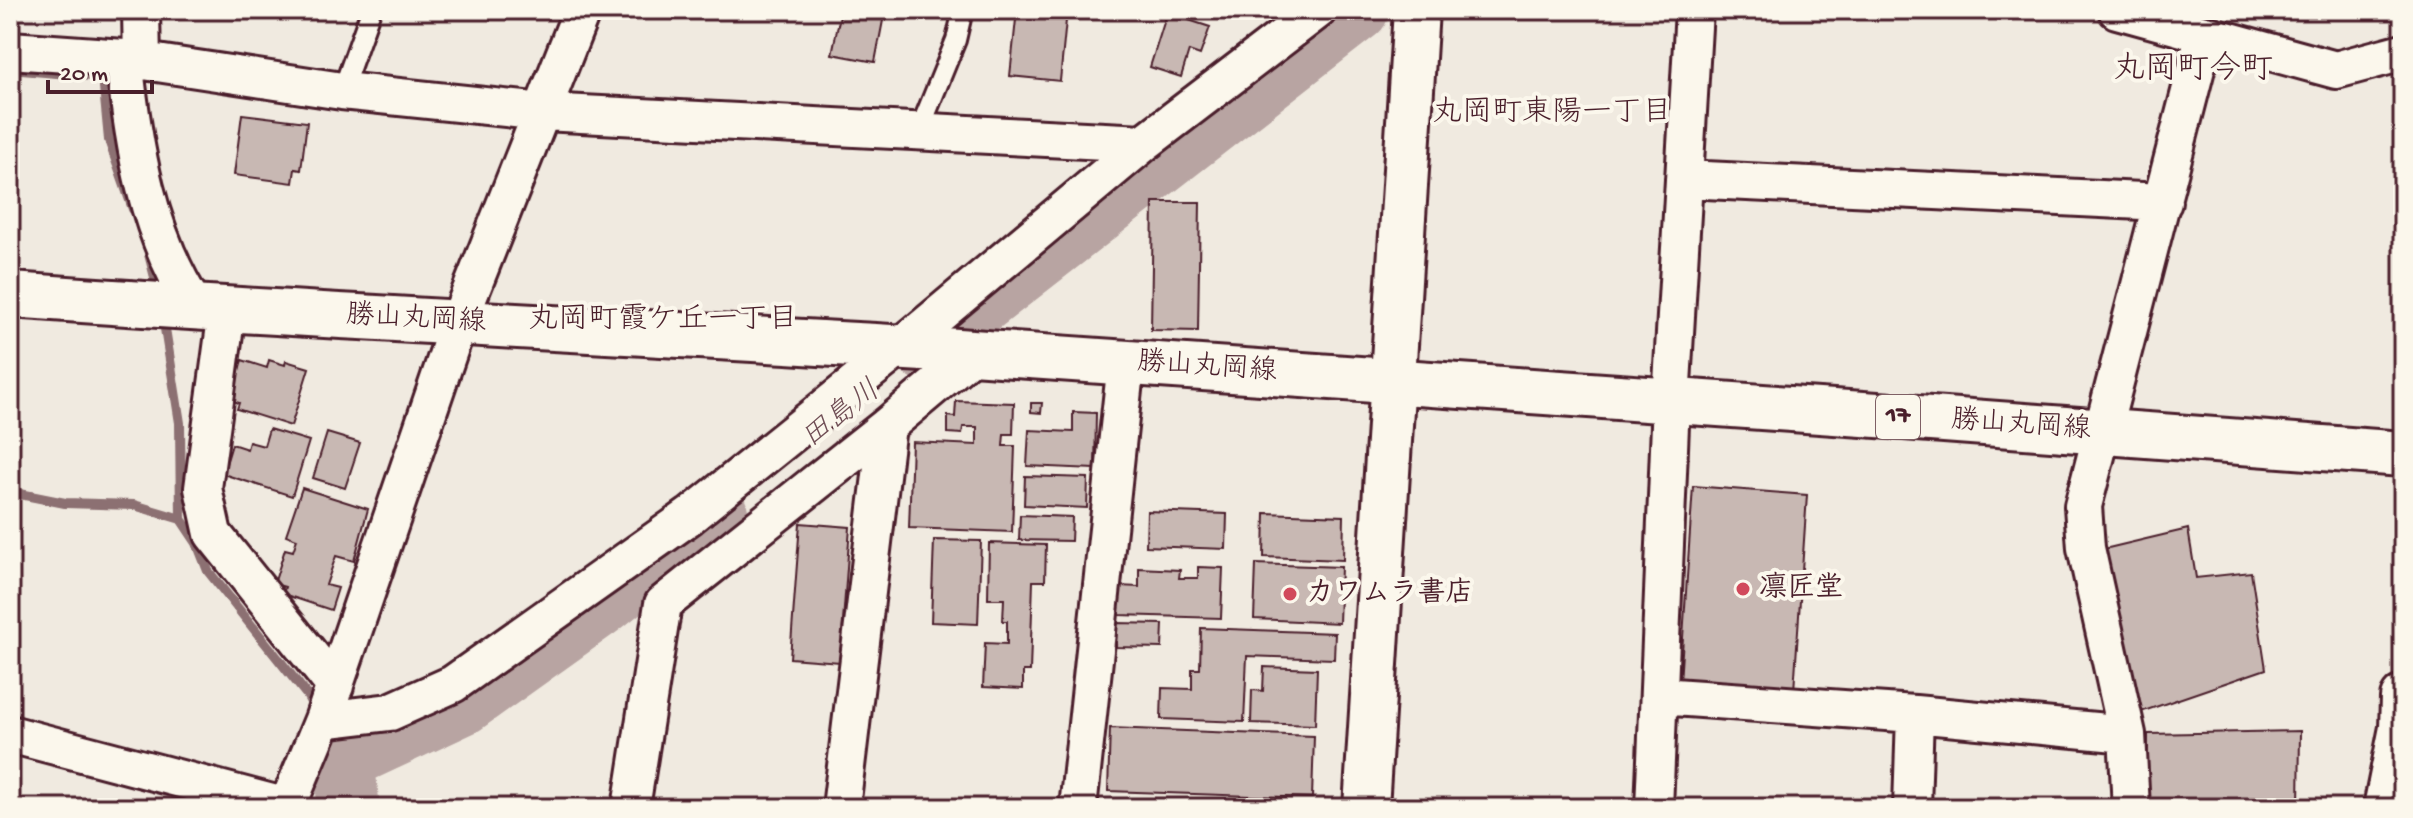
<svg xmlns="http://www.w3.org/2000/svg" width="2413" height="818" font-family="'Gochi Hand','Klee One',sans-serif">
	<style>
		.lines { fill: none; stroke-linecap: round; stroke-linejoin: round }
		.stream { stroke: #8c6f72; stroke-width: 10 }
		.river { stroke: #b8a4a2; stroke-width: 62 }
		.building { fill: #c8b8b3; stroke: #4a1f2b; stroke-width: 2 }
		.service-casing { stroke: #4a1f2b; stroke-width: 24 }
		.minor-casing { stroke: #4a1f2b; stroke-width: 42 }
		.tertiary-casing { stroke: #4a1f2b; stroke-width: 50 }
		.primary-casing { stroke: #4a1f2b; stroke-width: 50 }
		.service { stroke: #fbf7ec; stroke-width: 18 }
		.minor { stroke: #fbf7ec; stroke-width: 36 }
		.tertiary { stroke: #fbf7ec; stroke-width: 44 }
		.primary { stroke: #fbf7ec; stroke-width: 44 }
		.poi-dot { fill: #d1495b; stroke: #fbf7ec; stroke-width: 3 }
		.labels { text-anchor: middle; dominant-baseline: central; stroke-width: 8; stroke-linejoin: round; paint-order: stroke }
		.shield { fill: #fbf7ec; stroke: #7f6065; stroke-width: 2 }
		.shield-label { font-size: 26px; font-weight: bold; fill: #4a1f2b }
		.street-label { font-size: 28px; fill: #4a1f2b; stroke: #fbf7ec }
		.poi-label { font-size: 28px; font-weight: bold; fill: #4a1f2b; stroke: #fbf7ec; text-anchor: start }
		.neighbourhood-label { font-size: 30px; fill: #4a1f2b; stroke: #fbf7ec }
		.water-label { font-size: 30px; font-style: italic; fill: #704e55; stroke: #fbf7ec }
		.quarter-label { font-size: 32px; fill: #4a1f2b; stroke: #fbf7ec }
	</style>
	<rect width="100%" height="100%" fill="#f0eae0"/>
	<filter id="ink" filterUnits="userSpaceOnUse"><feTurbulence type="fractalNoise" baseFrequency=".0125" numOctaves="2"/><feDisplacementMap in="SourceGraphic" scale="16" xChannelSelector="R" yChannelSelector="G"/><feConvolveMatrix kernelMatrix="1 2 1 2 8 2 1 2 1" color-interpolation-filters="sRGB"/></filter>
	<g filter="url(#ink)">
		<g class="lines">
			<path class="stream" d="M10 69 103 77 109 140 133 209
				M149 254 159 293
				M163 316 180 423 181 519 197 543 208 571 307 695 316 711
				M10 492 65 503 134 505 181 519
				M327 732 343 760"/>
			<path class="river" d="M922 349 1358 10
				M349 808 343 760 463 704 600 606 717 513"/>
		</g>
		<path class="building" d="M841 10H885L875 62 832 54Z
			M1017 10H1067L1060 81 1010 76Z
			M1167 13 1210 27 1200 55 1189 51 1181 77 1150 67Z
			M242 114 307 122 301 170 295 169 293 183 234 175Z
			M1153 202H1200L1198 331 1151 330Z
			M242 360 267 368 269 360 285 365 286 361 309 368 291 426 237 409 239 403 230 400Z
			M956 401 1014 403 1013 434H1004L1003 446H1015L1012 532 909 528 912 442 977 445V427H963L962 434 948 433V416L955 417Z
			M1031 403H1042L1041 413 1031 412Z
			M1073 412 1096 413 1095 469 1027 466 1029 430 1073 432Z
			M269 429 309 441 292 496 223 474 232 444 247 449 249 442 264 446Z
			M327 433 360 443 345 488 313 478Z
			M1025 476 1088 478 1087 508 1024 505Z
			M1693 486 1807 495 1794 691 1680 683Z
			M302 488 368 509 354 561 336 556 326 585 338 588 331 610 283 594 285 587 274 584 285 549 293 551 297 539 286 535Z
			M1147 511 1227 514 1226 549 1146 546Z
			M1265 513 1344 516 1343 560 1264 557Z
			M1020 515 1072 517 1071 541 1019 540Z
			M800 523 850 527 840 662 790 658Z
			M2188 529 2196 578 2251 572 2266 669 2141 712 2104 549Z
			M934 540 981 541 978 624 931 622Z
			M989 543 1046 545 1045 581H1033L1030 671H1023V689L983 687 985 643 1007 644V621H1003L1004 599H988Z
			M1256 564 1341 567 1339 623 1254 619Z
			M1198 567 1223 568 1221 618 1119 615V586L1139 587V568L1180 570 1179 578H1198Z
			M1117 623 1163 624 1162 648 1116 647Z
			M1201 628 1335 633 1334 659 1247 656 1244 722 1161 719 1162 688 1192 689V669H1200Z
			M1264 667 1317 669 1315 725 1251 723 1252 690 1263 691Z
			M1110 728 1314 736 1312 798 1108 791Z
			M2300 731 2299 808H2148V734Z
			M1178 804 1296 808H1178Z"/>
		<g class="lines">
			<g class="service-casing">
				<path id="service" d="M342 91 371 10
					M919 131 956 40 963 10"/>
			</g>
			<g class="minor-casing">
				<path id="minor" d="M141 10 142 62
					M2117 10 2336 70 2403 52
					M10 50 124 58 342 91 543 112 1144 143
					M124 58C133 144 147 235 196 308
					M1684 179 2163 202
					M227 311 203 488 213 534 335 686
					M1659 696 1915 714 2127 734
					M323 720 390 712 453 684 690 516 899 348 1144 143 1318 10
					M10 734 287 807 323 720 459 321 582 10
					M631 808 663 604 887 426 975 352
					M841 808 887 426
					M1078 808 1126 362
					M1654 808 1671 401 1694 10
					M1912 808 1915 714
					M2131 808 2127 734 2086 548 2083 506 2205 34"/>
			</g>
			<g class="tertiary-casing">
				<path id="tertiary" d="M1366 808 1416 10
					M2386 808 2402 728 2403 698"/>
			</g>
			<g class="primary-casing">
				<path id="primary" d="M10 295C331 318 652 332 972 352 1450 382 1926 419 2403 454"/>
			</g>
			<use href="#service" class="service"/>
			<use href="#minor" class="minor"/>
			<use href="#tertiary" class="tertiary"/>
			<use href="#primary" class="primary"/>
		</g>
	</g>
	<g class="poi-dot">
		<circle cx="1743" cy="589" r="8"/>
		<circle cx="1290" cy="594" r="8"/>
	</g>
	<g class="labels">
		<rect class="shield" x="1876" y="395" width="44" height="44" rx="6"/>
		<g class="shield-label">
			<text x="1898" y="417">17</text>
		</g>
		<g class="street-label">
			<text transform="translate(416 320) rotate(3)">勝山丸岡線</text>
			<text transform="translate(1207 368) rotate(4)">勝山丸岡線</text>
			<text transform="translate(2021 426) rotate(4)">勝山丸岡線</text>
		</g>
		<g class="poi-label">
			<text x="1759" y="589">凛匠堂</text>
			<text x="1306" y="594">カワムラ書店</text>
		</g>
		<g class="neighbourhood-label">
			<text x="1552" y="114">丸岡町東陽一丁目</text>
			<text x="663" y="321">丸岡町霞ケ丘一丁目</text>
		</g>
		<g class="water-label">
			<text transform="translate(842 416) rotate(-38)">田島川</text>
		</g>
		<g class="quarter-label">
			<text x="2193" y="71">丸岡町今町</text>
		</g>
	</g>
	<rect width="2413" height="818" fill="none" stroke="#fbf7ec" stroke-width="40"/>
	<rect x="20" y="20" width="2373" height="778" fill="none" stroke="#4a1f2b" stroke-width="3" filter="url(#ink)"/>
	<path d="M48 80v12h104v-12" fill="none" stroke="#4a1f2b" stroke-width="4"/>
	<text x="60" y="80" font-size="24" fill="#4a1f2b" stroke="#fbf7ec" stroke-width="6" paint-order="stroke">20 m</text>
</svg>
